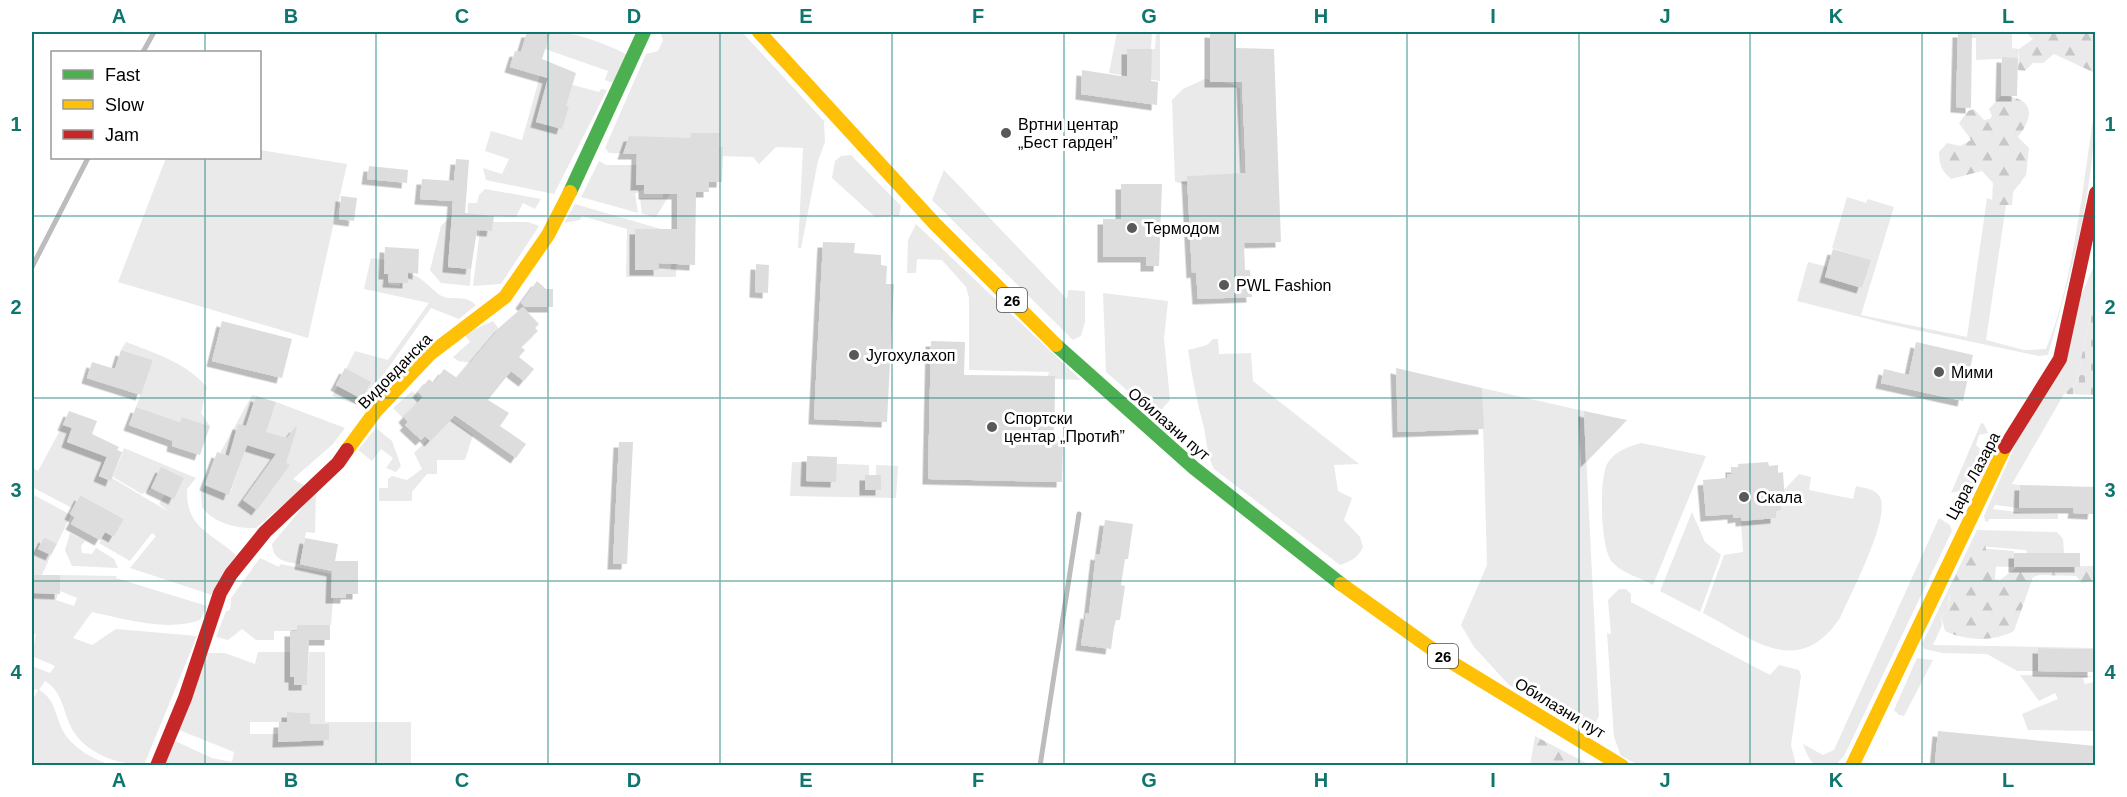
<svg xmlns="http://www.w3.org/2000/svg" width="2127" height="797" font-family="Arial,sans-serif">
	<style>
		.green { fill: #eaeaea; fill-rule: evenodd }
		.forest { fill: url(#forest-firs) }
		.cemetery { fill: url(#cemetery-stones) }
		.lines { fill: none; stroke-linecap: round; stroke-linejoin: round }
		.stream { stroke: #bcbcbc; stroke-width: 5 }
		.building { fill: #ddd; filter: url(#shadow) }
		.fast { stroke: #4caf50; stroke-width: 14 }
		.slow { stroke: #ffc107; stroke-width: 14 }
		.jam { stroke: #c62828; stroke-width: 14 }
		.grid { fill: none; stroke: #0f766e; stroke-width: 1.5; stroke-opacity: 0.55 }
		.poi-dot { fill: #595959; stroke: #fff; stroke-width: 2 }
		.labels { text-anchor: middle; dominant-baseline: central; stroke-width: 6; stroke-linejoin: round; paint-order: stroke }
		.shield { fill: #fff; stroke: #4c4c4c; stroke-width: 1.5 }
		.shield-label { font-size: 15px; font-weight: bold; fill: #000 }
		.poi-label { font-size: 16px; fill: #000; stroke: #fff; text-anchor: start }
		.street-label { font-size: 16px; fill: #000; stroke: #fff }
		.neatline { fill: none; stroke: #0f766e; stroke-width: 2 }
		.grid-label { font-size: 20px; text-anchor: middle; font-weight: bold; fill: #0f766e }
	</style>
	<defs>
		<pattern id="forest-firs" width="22" height="20" patternUnits="userSpaceOnUse" patternTransform="scale(1.5)"><rect width="22" height="20" fill="#eaeaea"/><path d="M5 1l3.5 6h-7zM16 11l3.5 6h-7z" fill="#c7c7c7"/></pattern>
		<pattern id="cemetery-stones" width="16" height="16" patternUnits="userSpaceOnUse" patternTransform="scale(1.5)"><rect width="16" height="16" fill="#eaeaea"/><path d="M2 7V4a2 2 0 0 1 4 0v3zM10 15v-3a2 2 0 0 1 4 0v3z" fill="#c7c7c7"/></pattern>
		<filter id="shadow"><feDropShadow dx="-5.5" dy="5.5" stdDeviation="0" flood-color="#0004"/></filter>
	</defs>
	<rect width="100%" height="100%" fill="#fff"/>
	<path class="green" d="M551 32C577 32 606 44 628 55L614 83 605 80 608 71 545 49Z
		M660 32H742L824 121 825 142 818 161 801 248H798L803 148 776 147 759 164 753 157 609 153 605 148 646 54 658 51 663 40Z
		M1117 32H1152L1151 49H1155L1156 32H1160V81L1109 73Z
		M1972 32H2012V48L2019 49 2018 58 1976 60V38H1972Z
		M540 76 599 92 601 89 607 90 554 194 486 180 483 168 502 174 509 159 485 151 491 131 522 140Z
		M1205 79 1232 84 1240 89 1241 174 1188 176V185L1175 182 1172 100 1183 89Z
		M2095 107C2095 192 2070 274 2048 355L2039 356 1888 324 1797 301 1808 262 1828 267 1825 277 1862 288 1870 260 1832 248 1847 197 1866 203 1868 199 1894 207 1861 315 1967 337 1987 198 2006 205 1986 340 2024 350 2046 349C2074 282 2083 181 2095 107Z
		M260 150 347 164 308 338 118 282 166 158H260Z
		M851 155 901 206 899 216 875 217 832 178 835 161 841 156Z
		M599 161 606 165H637L636 184 644 185V189L635 194 638 213 581 197Z
		M944 170 1067 299 1068 290 1085 291V322L1081 336 1073 340 932 200Z
		M485 189 541 199 535 209 523 203 516 217 468 214V203H477L479 195Z
		M663 194H670L656 217 642 214 640 198H663Z
		M575 204 661 229H635V270H671L672 237 677 232 676 277H626L627 229 582 216 580 220 564 223Z
		M452 215 448 267 471 269 470 286 441 283 430 270 441 226Z
		M493 222H528L539 226 501 284 473 286 480 230 492 231Z
		M916 224 1081 380 1055 379V423L1027 422 929 452V420L964 421V375L1048 376 1049 372 969 370V298L966 287 942 260 917 259 916 273H907L908 240Z
		M371 258 385 260 389 285 399 286 408 274C420 274 432 290 440 295 451 302 463 293 476 305L459 319 431 308 361 406 332 396 338 386 362 399 346 369 355 351 388 360 429 303 364 289Z
		M2093 268 2095 269V293L2076 383 2064 394 2012 484 2020 485 2019 508 1995 505 1993 509 2024 513 2058 514V519H1989L1988 522 1985 521 1984 516Z
		M1103 293 1168 301 1164 338 1170 400 1161 410 1144 405 1106 372Z
		M493 321 499 329 472 363 458 361 453 357 470 342 464 334Z
		M1213 339H1218L1219 354 1251 353 1253 381 1359 464 1334 465 1338 491 1352 498 1344 520 1360 537 1363 547C1358 558 1351 561 1340 565L1214 469C1207 455 1207 443 1204 428 1197 402 1192 377 1188 350L1207 345Z
		M126 342C154 353 187 363 207 387L201 413 210 426 182 417 180 422 136 407 153 360 121 350Z
		M1482 388 1584 411 1599 716 1591 731 1509 685 1474 647 1461 625 1487 565Z
		M412 391 445 422 449 418 473 435 465 460H437V474H427L412 492V501H379V488H388V479L392 476 407 480 422 469 414 453 428 439 430 440 419 401 403 418 393 408Z
		M252 395 256 396 252 408 272 414 276 402 345 428 333 444 293 479 305 486 256 528C237 529 213 523 202 507L201 493 205 485 230 494 241 461 220 453Z
		M1981 423 1984 424 1988 433 1979 435 1976 445 1989 458 1973 488 1951 493Z
		M63 425 72 428 67 442 107 456 99 476 111 481 112 478 169 512 159 504 165 495 152 488 142 494 113 477 124 448 196 478 187 489C186 529 211 532 236 555L212 595 130 568 156 536 152 533 130 561 99 543 105 532 114 537 124 519 80 495 72 508 32 487V467L38 471Z
		M376 428 392 441 401 466 396 472 386 468 393 458 381 449 372 461 358 450Z
		M1641 443 1706 456 1653 585C1641 578 1622 573 1613 563 1600 551 1599 479 1607 464 1615 451 1627 447 1641 443Z
		M792 462 869 465V475H865L881 490V475H876V465L898 466 896 498 790 496Z
		M1799 474 1811 477 1809 490 1853 499 1856 486C1864 488 1876 489 1880 497 1891 518 1850 595 1840 618 1798 680 1753 639 1703 613L1724 555 1743 552 1741 521 1776 518V510H1781V505L1785 504 1784 490Z
		M316 491 315 533 306 532 300 564C286 562 273 561 272 544Z
		M32 494 71 515 57 544 44 537 38 548 51 555 42 575H32Z
		M1692 512 1705 542 1721 555 1700 612 1660 591Z
		M1939 518 1950 525 1952 531 1844 756 1836 765C1812 766 1812 767 1803 744L1823 755 1834 750Z
		M1977 530 2057 532 2063 539 2064 553H2027L2026 550 1979 546 1984 531H1979L1949 597 1948 612 1941 616 1942 625 1933 645 2095 648V672L2065 671 2092 649 2038 648V671H2017L1987 654 1942 653 1924 649 1922 644Z
		M70 533 85 541 81 546 82 553 92 554 96 548 114 559 118 568 72 566 65 550Z
		M1978 548 2014 551V567L1971 566Z
		M260 558 279 567 280 564 332 574 334 587 331 625H297V631H274V640H256L242 629 228 640 216 637 226 611 230 610 231 598Z
		M60 575 117 576 116 578 207 606 200 620C168 632 124 619 92 612L73 638 92 645 116 629 197 636 144 765C118 765 85 753 72 729 63 712 63 692 45 681L39 690C58 700 55 722 67 737 79 752 93 758 110 765H32V701L38 690 32 689V666L50 673 55 666 32 656 36 634 32 633V586L34 593 58 594 56 600 74 606 77 598 60 591Z
		M1619 589H1626L1631 594V602L1770 675 1779 665 1799 670 1801 676 1791 745 1796 765H1639L1621 756 1614 737 1607 633 1611 634 1608 600Z
		M258 652H290V676L294 677V685H307L309 652H325V722H411V765L162 766 173 740 212 758 232 762 234 752 179 730 206 653H225L255 664ZM288 712 310 713 288 735V742H279V734H250V722H287Z
		M1917 658 1933 660 1904 716 1899 715 1894 710Z
		M2020 675 2094 676 2083 678 2085 684 2094 682 2095 688V731L2028 730 2022 714 2058 699 2055 693 2039 701Z"/>
	<path class="forest" d="M2025 32H2095V73L2054 54 2043 63H2033L2025 71 2018 70 2019 49 2033 39Z
		M2001 96C2033 97 2036 114 2018 137L2029 148 2026 175 2013 192 2012 205H2000L1992 202 1993 183 1982 171 1951 179C1942 171 1939 165 1939 152L1947 143 1960 146 1971 140 1959 123 1968 111 1974 109 1984 120 1990 119 1992 116 1989 109Z
		M1979 531H1984L1986 551 1996 566 1995 579 2000 580 2017 567 2095 566V580L2082 583 2076 576 2040 575 2033 577 2014 631C1993 642 1966 641 1945 631L1941 616 1948 612 1951 585Z
		M1535 736 1590 765H1530Z"/>
	<path class="cemetery" d="M2095 293V395L2064 394 2076 383Z"/>
	<g class="lines">
		<path class="stream" d="M143 52 154 32
			M32 267 88 158
			M1040 766 1079 514"/>
	</g>
	<path class="building" d="M527 32H551L542 59 576 73 566 106H569L562 129 536 122 548 78 510 67 515 51 521 52Z
		M1210 32 1236 34V48L1274 49 1281 242 1244 243 1245 270H1250L1252 297 1198 299 1196 272 1192 273 1187 176 1246 173 1242 82H1210Z
		M1958 32H1972L1971 108 1956 107Z
		M1127 49H1152L1151 81 1158 82 1157 105 1081 94 1082 70 1127 77Z
		M2002 57 2018 58 2017 96H2001Z
		M691 133H720L719 147H723L722 182H709V192H696L695 265 659 263V270H635V229H677V194H644V185H636L637 154H623L629 136 690 138Z
		M456 159 469 160 465 213 494 216 492 231 477 230 471 269 448 267 453 201 420 199 422 179 454 181Z
		M369 166 408 170 407 183 367 179Z
		M1121 184H1162L1159 266H1146V257H1103V219H1121Z
		M341 196 357 198 354 221 339 219Z
		M823 242 855 243 854 253 881 255V265L887 266 886 284H894L887 422 814 419Z
		M385 247 419 249 418 274 408 272V283L388 282 389 274H384Z
		M1833 249 1871 260 1862 288 1825 277Z
		M756 264 769 265 768 293 755 292Z
		M537 281 546 289H553V307H525L521 303Z
		M523 307 539 324 535 328 538 331 521 347 525 350 519 357 534 369 524 381 511 371 488 400 509 413 500 426 526 444 516 458 455 415 430 441 425 436 421 440 405 425 408 422 404 417 423 397 418 392 429 379 434 383 444 369 457 378 500 327Z
		M222 321 292 339 282 378 212 361Z
		M931 341 965 342 964 375 1055 376 1054 430 1063 444 1062 482 928 479Z
		M1916 342 1973 355 1963 401 1881 383 1884 369 1909 375Z
		M121 350 153 360 141 395 87 378 92 362 115 369Z
		M345 368 371 382 362 399 336 385Z
		M1396 368 1482 388 1484 429 1398 432Z
		M256 396 276 402 266 432 287 438 295 427 297 428 286 463 290 465 257 510 243 500 276 454 247 445 229 495 205 485 217 452 229 456 238 424 246 426Z
		M136 407 180 422 182 417 210 426 200 455 172 446 173 441 129 425Z
		M69 411 97 421 92 434 119 447 117 450 122 452 111 481 99 476 107 457 67 442 72 428 63 425Z
		M1584 411 1627 420 1586 462Z
		M619 442H633L627 564H613Z
		M807 456 837 457 836 482 806 481Z
		M1768 462 1769 466 1778 465V473L1783 472 1785 504 1781 505V510H1776V518L1741 521V517L1733 518V514L1706 516 1703 480 1727 478V474H1731V467H1738V464Z
		M161 467 184 478 174 499 151 488Z
		M865 475H881V490H865Z
		M2020 485 2096 487 2093 514 2073 513 2074 508H2019Z
		M80 495 124 519 114 537 105 532 100 540 71 524 75 517 70 514Z
		M1105 520 1133 524 1128 559H1125L1121 585 1125 586 1120 620H1115L1111 649 1081 645 1086 613 1089 614 1096 554 1100 555Z
		M44 537 57 544 51 555 38 549Z
		M305 538 338 544 335 561H358V594H346V598H331L332 571 300 564Z
		M2014 553H2080V567H2014Z
		M34 575H60V594L34 593Z
		M297 625H330V640H309L307 685H294V677H290V631H297Z
		M2038 648 2093 649V672L2038 671Z
		M287 712 310 713V724H329V740L278 742 279 722H287Z
		M1938 731 2096 746V765H1961L1935 763Z"/>
	<g class="lines">
		<path class="fast" d="M570 192 644 32
			M1056 345 1194 468 1341 584"/>
		<path class="slow" d="M759 32 935 224 1056 345
			M347 450 375 412 430 354 505 297 548 235 570 192
			M1341 584 1446 659 1622 766
			M1852 766 2005 447"/>
		<path class="jam" d="M2005 447 2060 359 2096 193
			M157 766 185 698 220 593 231 574 265 532 338 463 347 450"/>
	</g>
	<path class="grid" d="M205 32V52M376 32V766M548 32V766M720 32V766M892 32V766M1064 32V766M1235 32V766M1407 32V766M1579 32V766M1750 32V766M1922 32V766M205 158V766M32 216H2096M32 398H2096M32 581H2096"/>
	<g class="poi-dot">
		<circle cx="1006" cy="133" r="6"/>
		<circle cx="1132" cy="228" r="6"/>
		<circle cx="1224" cy="285" r="6"/>
		<circle cx="854" cy="355" r="6"/>
		<circle cx="1939" cy="372" r="6"/>
		<circle cx="992" cy="427" r="6"/>
		<circle cx="1744" cy="497" r="6"/>
	</g>
	<g class="labels">
		<g class="shield">
			<rect x="997" y="288" width="30" height="24" rx="4.5"/>
			<rect x="1428" y="644" width="30" height="24" rx="4.5"/>
		</g>
		<g class="shield-label">
			<text x="1012" y="300">26</text>
			<text x="1443" y="656">26</text>
		</g>
		<g class="poi-label">
			<text x="1018" y="124">Вртни центар<tspan x="1018" dy="18">„Бест гарден”</tspan></text>
			<text x="1144" y="228">Термодом</text>
			<text x="1236" y="285">PWL Fashion</text>
			<text x="866" y="355">Југохулахоп</text>
			<text x="1951" y="372">Мими</text>
			<text x="1004" y="418">Спортски<tspan x="1004" dy="18">центар „Протић”</tspan></text>
			<text x="1756" y="497">Скала</text>
		</g>
		<g class="street-label">
			<text transform="translate(395 371) rotate(-46)">Видовданска</text>
			<text transform="translate(1169 424) rotate(41)">Обилазни пут</text>
			<text transform="translate(1973 476) rotate(-62)">Цара Лазара</text>
			<text transform="translate(1560 708) rotate(31)">Обилазни пут</text>
		</g>
	</g>
	<rect width="2127" height="797" fill="none" stroke="#ffffff" stroke-width="66"/>
	<rect x="51" y="51" width="210" height="108" fill="#ffffff" stroke="#999999" stroke-width="1.5"/>
	<rect x="63" y="70" width="30" height="9" fill="#4caf50" stroke="#999999" stroke-width="1.5"/>
	<text x="105" y="81" font-size="18" fill="#000000">Fast</text>
	<rect x="63" y="100" width="30" height="9" fill="#ffc107" stroke="#999999" stroke-width="1.5"/>
	<text x="105" y="111" font-size="18" fill="#000000">Slow</text>
	<rect x="63" y="130" width="30" height="9" fill="#c62828" stroke="#999999" stroke-width="1.5"/>
	<text x="105" y="141" font-size="18" fill="#000000">Jam</text>
	<rect x="33" y="33" width="2061" height="731" class="neatline"/>
	<g class="grid-label">
		<text x="119" y="23">A</text>
		<text x="291" y="23">B</text>
		<text x="462" y="23">C</text>
		<text x="634" y="23">D</text>
		<text x="806" y="23">E</text>
		<text x="978" y="23">F</text>
		<text x="1149" y="23">G</text>
		<text x="1321" y="23">H</text>
		<text x="1493" y="23">I</text>
		<text x="1665" y="23">J</text>
		<text x="1836" y="23">K</text>
		<text x="2008" y="23">L</text>
		<text x="16" y="131">1</text>
		<text x="2110" y="131">1</text>
		<text x="16" y="314">2</text>
		<text x="2110" y="314">2</text>
		<text x="16" y="497">3</text>
		<text x="2110" y="497">3</text>
		<text x="16" y="679">4</text>
		<text x="2110" y="679">4</text>
		<text x="119" y="787">A</text>
		<text x="291" y="787">B</text>
		<text x="462" y="787">C</text>
		<text x="634" y="787">D</text>
		<text x="806" y="787">E</text>
		<text x="978" y="787">F</text>
		<text x="1149" y="787">G</text>
		<text x="1321" y="787">H</text>
		<text x="1493" y="787">I</text>
		<text x="1665" y="787">J</text>
		<text x="1836" y="787">K</text>
		<text x="2008" y="787">L</text>
	</g>
</svg>
